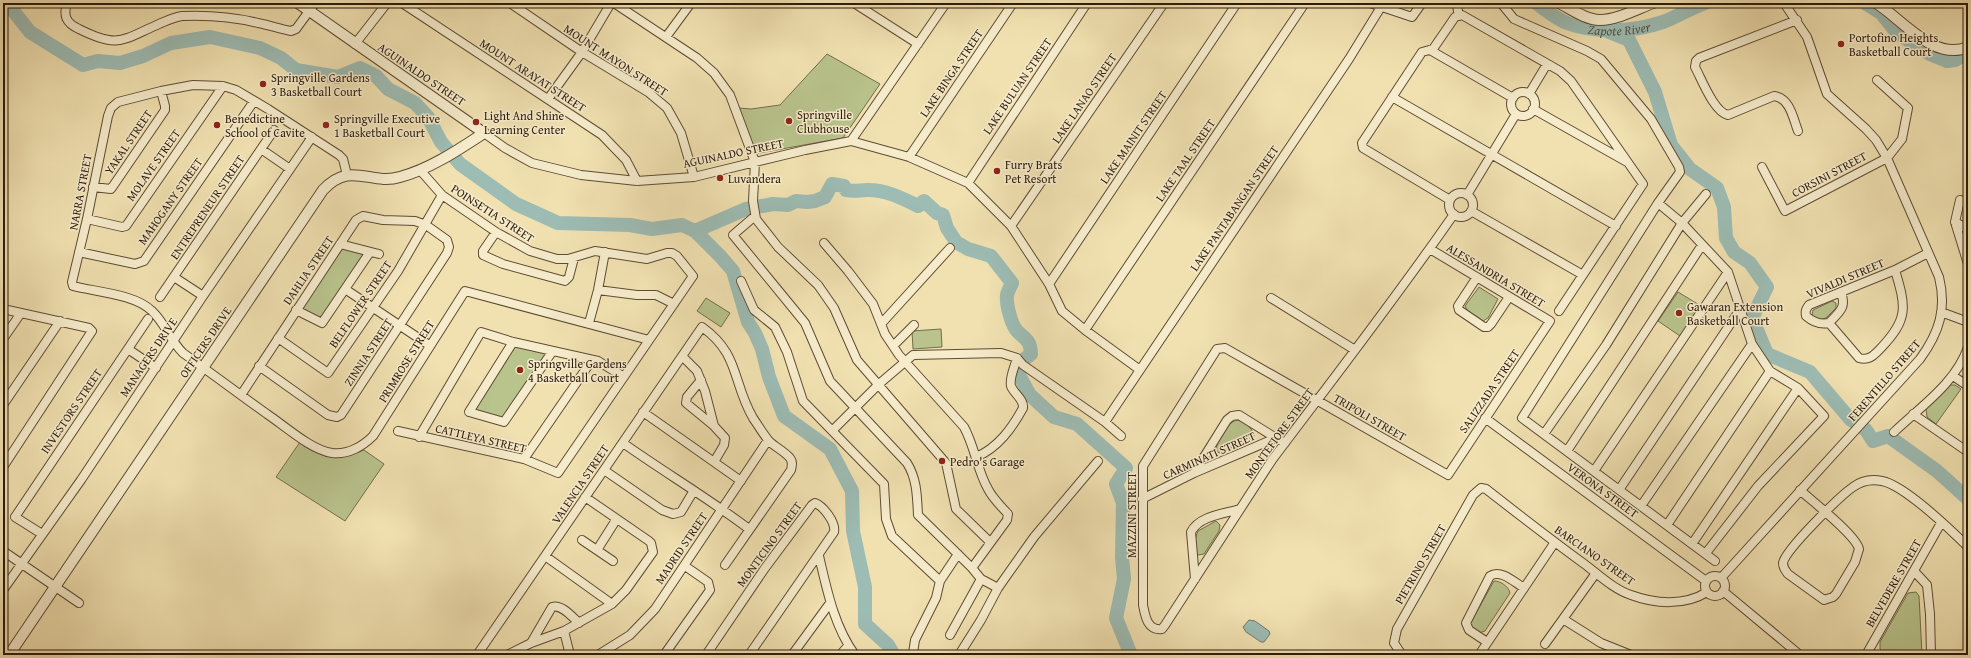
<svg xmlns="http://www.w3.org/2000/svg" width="1971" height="658" font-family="'Gentium Book Plus',serif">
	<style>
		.green { fill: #b9c38c; stroke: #736e4b }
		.water { fill: #9dbcb4; stroke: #707b70 }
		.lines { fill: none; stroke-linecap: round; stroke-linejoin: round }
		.river { stroke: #9dbcb4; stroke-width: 14 }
		.minor-casing { stroke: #5e4c34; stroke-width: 10 }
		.tertiary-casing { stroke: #5e4c34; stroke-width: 12 }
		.minor { stroke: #f6eccc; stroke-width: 8 }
		.tertiary { stroke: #f6eccc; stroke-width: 10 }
		.poi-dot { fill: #8f2418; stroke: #f6eccc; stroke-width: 1.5 }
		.labels { text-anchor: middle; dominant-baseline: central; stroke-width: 3; stroke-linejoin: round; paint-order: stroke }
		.poi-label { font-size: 12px; fill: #2d1a0a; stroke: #f6eccc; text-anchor: start }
		.street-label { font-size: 12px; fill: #2d1a0a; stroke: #f6eccc }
		.water-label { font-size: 13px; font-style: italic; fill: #545346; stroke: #f6eccc }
	</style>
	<rect width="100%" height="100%" fill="#f1e1b1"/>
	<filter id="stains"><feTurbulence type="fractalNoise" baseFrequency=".005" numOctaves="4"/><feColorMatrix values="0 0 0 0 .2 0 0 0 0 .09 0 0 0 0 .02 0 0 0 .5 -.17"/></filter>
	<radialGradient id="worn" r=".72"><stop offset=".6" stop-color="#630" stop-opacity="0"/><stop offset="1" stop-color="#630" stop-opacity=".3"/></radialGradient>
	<path class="green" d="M827 54 880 84 843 138 754 154 739 108 751 109 780 105Z
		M341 248 365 255 322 319 301 309Z
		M1479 287 1498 299 1488 318 1483 321 1467 310 1465 306Z
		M1678 292 1701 306 1680 336 1658 321Z
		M706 298 730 313 721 327 697 311Z
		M1832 301 1836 303V308L1826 318 1818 320 1812 316 1813 310Z
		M941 329 942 347 913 349 912 331Z
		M516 346 548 354 503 419 473 410Z
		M1950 385H1955L1961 389 1936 424 1927 417 1926 409Z
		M1236 420C1244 421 1253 428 1254 436L1250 440 1220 453 1217 452C1214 442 1227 424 1236 420Z
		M300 442C327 454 334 462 364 450L384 464 345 521 276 477Z
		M1216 521 1220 525 1219 531 1204 554 1198 555C1193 549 1195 538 1198 531Z
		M1494 581C1501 581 1509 587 1510 593L1485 631 1479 633 1472 629 1470 624Z
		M1916 592 1919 596 1922 655H1885L1880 649V642L1908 593Z"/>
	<path class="water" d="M1249 620 1255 621 1269 631 1270 634 1264 642H1261L1246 632 1243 627Z"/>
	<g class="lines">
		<g class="river">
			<path d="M7 3 30 32 83 65 98 61 120 63 143 56 171 43 210 37 260 48 281 58 296 70 338 77 360 68 376 76 388 89 415 103 428 117 441 142 460 164 516 204 558 223 630 225 652 229 682 225 695 231 721 257 733 271 748 322 755 333 762 349 769 377 784 416 830 449 852 491 853 531 865 587V624L888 645 894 655"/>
			<path id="s1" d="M1536 3C1545 9 1556 19 1567 23 1597 34 1633 32 1663 22 1677 17 1690 8 1705 3"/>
			<path d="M1865 3 1881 13 1897 33 1930 54 1947 61 1955 60 1968 53"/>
			<path d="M1607 31 1629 40 1655 92 1671 145 1690 169 1717 188 1724 207 1726 238 1734 252 1750 263 1767 287 1752 318 1767 354 1810 372 1850 419 1866 430 1873 441 1888 436 1937 471 1968 499"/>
			<path d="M695 231 746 209 773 204 788 205 796 201 807 202 815 201 825 197 832 184 844 186 846 190C854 192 860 190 868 190 886 190 902 198 918 206L924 201 937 213 943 215 947 228 956 242 968 249 991 256 1012 283C1010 287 1008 291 1007 295 1006 304 1011 324 1017 331 1026 340 1030 339 1031 354L1022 361 1019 375 1030 395 1054 417 1077 424 1126 468 1116 484 1123 503 1122 557 1124 579 1116 618 1131 655"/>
		</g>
		<g class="minor-casing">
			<path id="minor" d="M67 3C63 16 66 23 79 29 119 49 122 40 159 24 166 21 174 17 182 16 206 15 234 17 258 23 269 25 280 29 291 31L296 29 315 3
				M402 3 602 135 626 160 637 181
				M510 3 582 52 648 92 667 108 681 133 694 177
				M614 3 697 58 714 73 730 95 755 162 753 201 756 219 778 247 818 285 834 308 857 360 946 463 956 509 990 542
				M854 3 918 44
				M1370 3 1412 17 1422 3
				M1501 3 1514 19 1587 51 1601 59 1651 119 1679 167 1680 172 1658 203 1522 418 1715 561
				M1457 6 1459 16
				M1797 20 1699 58 1696 61 1695 67C1702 80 1714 112 1728 115L1774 96C1790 98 1793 118 1798 131
				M666 37 691 3
				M355 44 387 3
				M1430 50 1513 98
				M1511 104a12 12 0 1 1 24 0a12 12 0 1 1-24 0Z
				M1529 94 1547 64
				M1392 97 1616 226
				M548 99 582 52 611 3
				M1533 109 1627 162
				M484 133 505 148 532 163 581 175 637 181 694 177 805 150 851 141 909 157 968 183 1011 226 1049 284 1062 311 1085 330 1140 370
				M851 141 946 3
				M261 149 290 169
				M909 157 1013 3
				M1762 167 1785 211 1887 158 1902 139 1908 108 1877 80
				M347 175 343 159 339 155 268 109 236 90 223 86 193 85 161 91 118 102 111 108 108 116 87 219 72 282 73 286C96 292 135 294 152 311 165 323 169 339 183 353 211 373 239 394 267 414 285 426 311 450 332 453 348 455 363 446 373 436L465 291 649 340
				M968 183 1087 3
				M93 187 111 189 165 110V106L161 91
				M1449 205a12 12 0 1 1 24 0a12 12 0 1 1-24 0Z
				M1467 195 1516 114
				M1450 200 1363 148 1362 143 1422 52 1433 49 1455 17 1462 15 1560 71 1571 81 1643 184 1559 311
				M1960 200 1955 222 1968 264
				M1658 203 1682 223 1728 272 1752 344 1770 371 1798 388 1824 416 1758 486 1706 553
				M1471 211 1583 275
				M755 216 733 235 805 323 830 381 907 463C917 479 917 496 918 515L972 568 981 579 998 588
				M87 219 122 227 126 226 223 86
				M1955 222 1968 229
				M1011 226 1164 3
				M496 232 483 251V255L503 264 565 281 569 277 574 258
				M824 243 848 271 873 304 885 334 899 355 964 427C975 447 977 470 988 489 993 499 1001 506 1008 514L1007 520 972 568
				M340 244 379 254
				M1430 249 1550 321 1448 475 1225 348 1217 349 1143 466V605C1145 615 1147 631 1162 629L1165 625 1272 460C1333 379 1396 298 1454 214
				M79 252 135 264 144 261 254 101
				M174 277 203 296
				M1477 277 1458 306 1459 310 1484 327H1488L1491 324 1509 297
				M741 281 754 310 775 327 787 352 803 401 884 484 886 519 892 536 940 581 936 598 915 640 913 653 915 655
				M1049 284 1237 3
				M345 289 429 345
				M598 290 637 295H656L674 304
				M160 297 274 130
				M1271 298 1355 350
				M3 309 89 328 92 331 3 467
				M296 310 322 323 370 252
				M1941 312 1968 322
				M589 323 598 290 605 252
				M1829 323C1820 325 1813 322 1806 316 1805 311 1806 309 1809 305L1895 270 1928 253
				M1829 323 1859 358C1869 361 1874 355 1880 349 1909 319 1906 307 1895 270
				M1829 323C1839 312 1847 308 1841 292
				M881 324 950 248
				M1085 330 1305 3
				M278 338 328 373 398 271 442 195
				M3 339 21 313
				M513 342 469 412 504 422 552 352
				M893 346 914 325
				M128 349 156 368
				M682 356 697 371 705 391 714 426 725 438 724 445 714 462
				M1953 376 1968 386
				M701 380 687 397 686 403 714 426
				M241 395 356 220 363 216 383 220 415 221 426 225 447 240 449 247 447 253 341 415 337 417 328 415 259 366
				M3 405 60 321
				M643 412 741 481
				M1913 414 1968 452
				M1485 418 1706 581
				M1105 422 1349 59 1381 7
				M833 430 879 384 913 355 1001 353 1017 358 1023 365 1105 422 1121 436
				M398 431 524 459 558 473 693 276 677 256 672 253H667L647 259 595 251 568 259H557L530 251 496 232 442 195 420 170
				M1894 432C1920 407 1956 383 1968 347
				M1544 434 1606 345 1682 223 1706 194
				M419 437 481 332 513 342 598 361 624 377
				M623 443C664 472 708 498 749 529
				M1567 451 1702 245
				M976 457C998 448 1012 428 1023 408 1024 399 1014 394 1011 386 1009 378 1015 366 1017 358
				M524 459 592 360
				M604 470 662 510 673 514 681 512 693 492
				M1594 471 1728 272
				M1194 473 1227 420 1232 416 1239 415 1276 438
				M1619 490 1741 308
				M1800 490C1813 502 1856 535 1859 549L1855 562 1836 594 1833 597 1824 600 1788 574C1785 570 1783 568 1783 563 1785 550 1840 496 1853 487 1861 481 1872 479 1882 481 1904 485 1951 530 1968 547
				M1142 499 1194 473 1276 438 1285 443
				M1641 506 1752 344
				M1667 525 1770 371
				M42 534 15 517 148 319
				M582 540 613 561
				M1692 544 1798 388
				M597 550 616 520
				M3 551 79 603
				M545 556 612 604
				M819 556C827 590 834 626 855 655
				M1914 571 1927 585 1930 614 1931 655
				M1705 586a10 10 0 1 1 20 0a10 10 0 1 1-20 0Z
				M1721 578 1920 359C1939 333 1947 309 1939 277L1887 158 1876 140 1866 129 1827 94 1807 37 1784 3
				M1195 579 1191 532C1199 516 1223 514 1240 509
				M940 581 958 554
				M3 590 81 480 203 296 312 137
				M1723 591 1800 655
				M1563 619 1601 643 1631 655
				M564 631 570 655
				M950 635 981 579
				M1487 642 1469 630 1466 623 1490 576C1501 569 1514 582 1524 588
				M531 643 552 607C562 604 572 617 579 623
				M1545 644 1596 573
				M477 655 702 327C740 354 732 382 753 418 758 425 763 434 769 441 775 447 784 451 790 458 793 462 792 465 791 470L725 565
				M507 655 531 643 564 631 612 604 626 590 653 552 651 543 649 541 585 497
				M598 655 630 635 655 609 768 440
				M664 655 710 590 708 582 685 566
				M706 655 765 568 812 505 815 503C823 506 836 522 834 532L749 655
				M792 655 830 603
				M840 655 848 646
				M959 655 981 620 998 588 1034 537 1098 461
				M1402 655 1394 643 1397 629 1473 495 1481 488 1486 489C1518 514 1550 539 1583 563 1598 574 1613 589 1631 595 1655 604 1685 606 1707 592
				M1479 655 1555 542
				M1866 655 1941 523"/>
		</g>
		<g class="tertiary-casing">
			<path id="tertiary" d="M1559 3C1571 9 1586 20 1600 20 1617 20 1637 9 1653 3
				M1876 3C1902 19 1934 62 1968 47
				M9 655 323 190C351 160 370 186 400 177 430 169 458 150 484 133L298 3"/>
		</g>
		<use href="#minor" class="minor"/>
		<use href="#tertiary" class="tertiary"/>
	</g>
	<g class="poi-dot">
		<circle cx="1841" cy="44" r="4"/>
		<circle cx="263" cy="84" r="4"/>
		<circle cx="789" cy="121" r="4"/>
		<circle cx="476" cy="122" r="4"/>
		<circle cx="217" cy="125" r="4"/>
		<circle cx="326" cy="125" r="4"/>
		<circle cx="997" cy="171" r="4"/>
		<circle cx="720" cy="178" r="4"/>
		<circle cx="1679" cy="313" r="4"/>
		<circle cx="520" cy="370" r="4"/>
		<circle cx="942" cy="461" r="4"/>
	</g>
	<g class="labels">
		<g class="poi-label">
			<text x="1849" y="37">Portofino Heights<tspan x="1849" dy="14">Basketball Court</tspan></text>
			<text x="271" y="77">Springville Gardens<tspan x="271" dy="14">3 Basketball Court</tspan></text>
			<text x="797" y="114">Springville<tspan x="797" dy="14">Clubhouse</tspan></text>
			<text x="484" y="115">Light And Shine<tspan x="484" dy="14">Learning Center</tspan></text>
			<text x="225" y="118">Benedictine<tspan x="225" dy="14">School of Cavite</tspan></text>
			<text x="334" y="118">Springville Executive<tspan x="334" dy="14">1 Basketball Court</tspan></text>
			<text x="1005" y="164">Furry Brats<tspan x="1005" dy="14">Pet Resort</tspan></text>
			<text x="728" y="178">Luvandera</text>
			<text x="1687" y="306">Gawaran Extension<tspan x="1687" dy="14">Basketball Court</tspan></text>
			<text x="528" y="363">Springville Gardens<tspan x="528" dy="14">4 Basketball Court</tspan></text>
			<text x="950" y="461">Pedro's Garage</text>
		</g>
		<g class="street-label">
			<text transform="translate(616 60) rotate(33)">MOUNT MAYON STREET</text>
			<text transform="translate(951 73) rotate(-56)">LAKE BINGA STREET</text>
			<text transform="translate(422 74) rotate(34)">AGUINALDO STREET</text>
			<text transform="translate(533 75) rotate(33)">MOUNT ARAYAT STREET</text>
			<text transform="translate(1017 86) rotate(-56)">LAKE BULUAN STREET</text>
			<text transform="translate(1084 98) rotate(-56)">LAKE LANAO STREET</text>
			<text transform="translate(1133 137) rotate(-56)">LAKE MAINIT STREET</text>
			<text transform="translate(128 142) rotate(-56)">YAKAL STREET</text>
			<text transform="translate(733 153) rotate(-12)">AGUINALDO STREET</text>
			<text transform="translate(1185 160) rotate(-56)">LAKE TAAL STREET</text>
			<text transform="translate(153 165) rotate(-55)">MOLAVE STREET</text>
			<text transform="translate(1829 174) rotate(-28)">CORSINI STREET</text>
			<text transform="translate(80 192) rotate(-79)">NARRA STREET</text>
			<text transform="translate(170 201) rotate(-55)">MAHOGANY STREET</text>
			<text transform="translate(207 207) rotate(-56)">ENTREPRENEUR STREET</text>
			<text transform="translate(1234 208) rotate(-56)">LAKE PANTABANGAN STREET</text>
			<text transform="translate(493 213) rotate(33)">POINSETIA STREET</text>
			<text transform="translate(308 270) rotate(-56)">DAHLIA STREET</text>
			<text transform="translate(1496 275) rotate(31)">ALESSANDRIA STREET</text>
			<text transform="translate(1845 278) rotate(-23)">VIVALDI STREET</text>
			<text transform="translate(360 304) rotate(-56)">BELFLOWER STREET</text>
			<text transform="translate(205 342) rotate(-56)">OFFICERS DRIVE</text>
			<text transform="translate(368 352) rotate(-57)">ZINNIA STREET</text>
			<text transform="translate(148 357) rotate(-56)">MANAGERS DRIVE</text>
			<text transform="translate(406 361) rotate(-58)">PRIMROSE STREET</text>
			<text transform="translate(1884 380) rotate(-49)">FERENTILLO STREET</text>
			<text transform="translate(1489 391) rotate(-56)">SALIZZADA STREET</text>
			<text transform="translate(71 411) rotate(-56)">INVESTORS STREET</text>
			<text transform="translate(1370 417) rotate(30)">TRIPOLI STREET</text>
			<text transform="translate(1279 433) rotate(-54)">MONTEFIORE STREET</text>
			<text transform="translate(481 438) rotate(13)">CATTLEYA STREET</text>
			<text transform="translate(1209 455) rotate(-24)">CARMINATI STREET</text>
			<text transform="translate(580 484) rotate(-56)">VALENCIA STREET</text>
			<text transform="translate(1603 490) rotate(36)">VERONA STREET</text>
			<text transform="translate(1131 515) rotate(-90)">MAZZINI STREET</text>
			<text transform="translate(769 544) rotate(-54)">MONTICINO STREET</text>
			<text transform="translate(681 548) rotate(-56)">MADRID STREET</text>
			<text transform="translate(1595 555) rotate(35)">BARCIANO STREET</text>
			<text transform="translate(1420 564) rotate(-60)">PIETRINO STREET</text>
			<text transform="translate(1893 583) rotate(-60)">BELVEDERE STREET</text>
		</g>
		<g class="water-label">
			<text stroke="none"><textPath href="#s1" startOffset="90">Zapote River</textPath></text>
		</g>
	</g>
	<rect width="1971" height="658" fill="none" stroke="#f1e1b1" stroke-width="16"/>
	<rect x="4" y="4" width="1963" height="650" fill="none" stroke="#2d1a0a" stroke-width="2"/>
	<rect x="8" y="8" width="1955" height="642" fill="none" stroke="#2d1a0a"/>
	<rect width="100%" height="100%" filter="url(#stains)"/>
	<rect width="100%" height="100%" fill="url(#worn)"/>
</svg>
